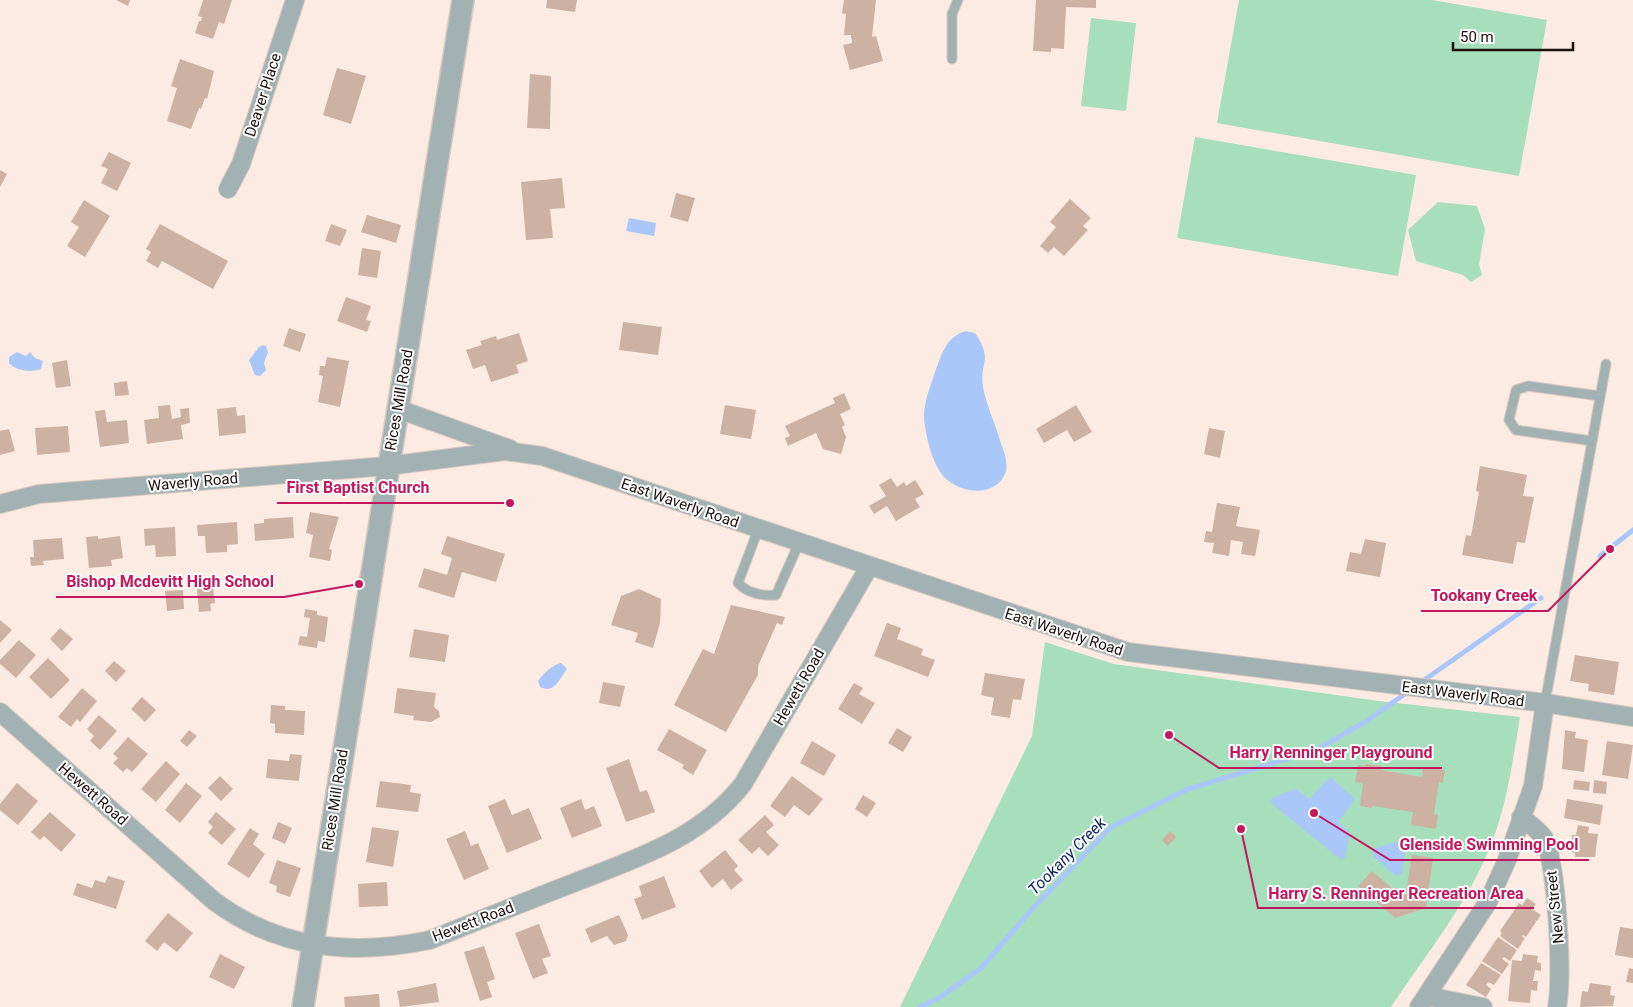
<svg xmlns="http://www.w3.org/2000/svg" width="1633" height="1007" font-family="Roboto,sans-serif">
	<style>
		.green { fill: #a7debc }
		.water { fill: #aac7fa }
		.lines { fill: none; stroke-linecap: round; stroke-linejoin: round }
		.stream { stroke: #aac7fa; stroke-width: 5 }
		.building { fill: #cdb1a3 }
		.service-casing { stroke: #d8c8c0; stroke-width: 11 }
		.minor-casing { stroke: #d8c8c0; stroke-width: 20 }
		.tertiary-casing { stroke: #d8c8c0; stroke-width: 24 }
		.service { stroke: #a2b2b3; stroke-width: 9 }
		.minor { stroke: #a2b2b3; stroke-width: 18 }
		.tertiary { stroke: #a2b2b3; stroke-width: 21 }
		.labels { text-anchor: middle; dominant-baseline: central; stroke-width: 4; stroke-linejoin: round; paint-order: stroke }
		.street-label { font-size: 15px; fill: #1b110c; stroke: #fcfcfc }
		.water-label { font-size: 16px; font-style: italic; fill: #08255f; stroke: #fcfcfc }
		.leader { fill: none; stroke: #c2185b; stroke-width: 2 }
		.callout-dot { fill: #c2185b; stroke: #fcfcfc; stroke-width: 2 }
		.callout-label { font-size: 16px; text-anchor: middle; font-weight: bold; fill: #c2185b; stroke: #fcfcfc; stroke-width: 4; stroke-linejoin: round; paint-order: stroke }
	</style>
	<rect width="100%" height="100%" fill="#fcebe2"/>
	<path class="green" d="M1239 0H1432L1547 20 1519 176 1217 123Z
		M1091 18 1136 23 1126 111 1081 106Z
		M1195 137 1416 175 1398 276 1177 238Z
		M1438 202 1477 206 1485 229 1479 265 1482 275 1471 282 1463 275 1416 261 1408 230Z
		M1045 642 1114 664 1379 701 1520 717C1513 758 1508 800 1493 839 1471 900 1426 954 1391 1007H900L1032 736Z"/>
	<path class="water" d="M629 218 656 223 654 236 626 231Z
		M966 331 975 333C994 361 979 362 983 387 986 404 994 421 999 437 1002 448 1010 463 1005 474 993 499 959 493 943 476 933 464 927 441 925 426 921 409 929 391 934 375 941 356 945 337 966 331Z
		M263 345 266 346 268 352 264 363 266 370 260 376 255 375 249 360 259 347Z
		M17 352 26 356 30 352 35 358 43 361 41 369C31 373 16 371 9 363V357Z
		M561 663 567 669C559 679 555 694 540 687L538 681C544 673 552 665 561 663Z
		M1330 777 1355 799 1338 822 1350 833 1345 858 1341 860 1271 803 1272 798 1296 789 1309 799Z
		M1396 842 1405 849 1402 874 1396 876 1373 856V849Z"/>
	<g class="lines">
		<path class="stream" d="M1600 556 1633 530
			M1420 683 1541 598
			M920 1007 942 996 981 968 1035 906 1111 827 1185 790 1316 750 1365 722 1409 691"/>
	</g>
	<path class="building" d="M116 0H130L128 6Z
		M203 0H232L224 24 219 22 213 39 195 33 199 21H201L202 17 198 16Z
		M547 0H577L575 12 546 8Z
		M844 0H876L872 37 876 36 883 61 850 70 843 45 852 43 851 35H844L846 14 842 13Z
		M1036 0H1096V8L1066 7 1064 49 1051 48V52L1033 51Z
		M180 59 214 71 207 99 205 98 201 109 199 108 191 129 167 121 177 88 171 86Z
		M337 68 366 76 351 124 323 115Z
		M530 74 551 76 550 129 527 128Z
		M109 152 131 163 117 191 101 183 108 169 101 166Z
		M0 170 7 174 0 187Z
		M562 178 565 208 550 209 553 238 526 240 521 182Z
		M676 193 695 198 688 222 670 217Z
		M1070 199 1091 218 1083 226 1088 230 1064 256 1054 247 1048 253 1040 246 1056 227 1050 222Z
		M84 200 110 216 85 257 67 246 79 227 71 222Z
		M367 215 401 225 396 243 361 232Z
		M160 224 228 261 213 289 162 261 158 268 146 261 151 252 146 249Z
		M331 224 347 230 340 246 325 241Z
		M362 248 381 251 377 278 358 275Z
		M346 297 371 306 366 320 371 321 367 332 337 321Z
		M623 322 662 327 658 355 619 350Z
		M289 328 306 334 300 352 283 346Z
		M519 333 528 361 516 365 519 373 491 382 485 365 473 369 466 350 482 345 480 341 496 336 497 340Z
		M327 357 349 361 340 407 318 402 323 376 319 375 320 366H325Z
		M67 360 71 386 56 388 52 363Z
		M127 381 129 395 115 396 114 383Z
		M844 393 851 409 840 414 845 425 842 427 846 437 841 454 823 449 816 433 788 446 785 438 790 436 785 426 835 403 833 398Z
		M170 405 172 419 181 417 180 409 189 408 190 423 181 425 183 439 147 444 144 420 159 418 158 406Z
		M725 405 756 410 751 439 720 434Z
		M1076 405 1092 432 1074 442 1067 430 1044 443 1036 429Z
		M236 407 237 416 245 415 246 433 219 436 217 409Z
		M105 410 107 422 127 420 129 443 100 447 95 411Z
		M68 426 70 452 37 455 35 428Z
		M1209 428 1225 431 1220 458 1204 454Z
		M9 429 15 451 0 455V431Z
		M1480 466 1527 475 1523 496 1534 497 1525 543 1517 542 1513 564 1462 555 1466 535 1471 536 1479 492 1476 491Z
		M891 478 897 487 904 482 906 486 915 480 924 494 915 499 920 507 896 521 887 506 874 514 869 506 886 496 879 485Z
		M1217 503 1240 507 1236 526 1260 530 1255 556 1241 554 1243 542 1231 540 1229 556 1212 553 1214 543 1204 542 1206 531 1212 532Z
		M310 512 339 517 329 549 332 550 330 561 309 557 313 535 306 533Z
		M293 517 294 538 255 541 254 524 264 523V519Z
		M237 522 238 544 227 545V552L206 553 205 536H198L197 525Z
		M175 527 176 556 156 557 155 545 145 546 144 529Z
		M98 536V539L120 536 123 558 111 560 112 566 89 568 86 537Z
		M447 536 505 554 496 582 462 572 454 598 418 587 424 568 447 575 452 558 441 554Z
		M62 538 64 559 43 561 44 565 31 566 30 557H34L33 540Z
		M1365 539 1386 543 1380 577 1346 571 1350 552 1361 554Z
		M213 588 215 603 210 604 211 611 199 612 197 589Z
		M639 589 661 599 660 623 653 648 635 642 638 633 611 625 621 596Z
		M183 590 184 609 167 611 165 591Z
		M731 605 785 617 782 625 777 623 758 666V675L726 732 674 705 703 649 714 654Z
		M305 609 317 611V615L328 617 325 642 318 641 317 648 298 645 300 636 307 637 310 618 304 617Z
		M0 620 12 630 0 643Z
		M887 623 901 628 897 639 923 649 921 655 935 660 928 677 874 656Z
		M60 628 73 639 62 651 50 639Z
		M414 629 449 635 445 662 409 657Z
		M19 640 36 655 16 678 0 664V660Z
		M1575 655 1619 662 1614 695 1588 691 1589 684 1570 681Z
		M48 658 70 680 51 699 29 677Z
		M114 661 126 671 116 682 105 671Z
		M985 673 1025 679 1021 700 1013 699 1010 718 991 715 994 698 981 695Z
		M603 682 625 686 620 707 599 703Z
		M854 683 863 688 859 694 875 703 862 724 838 709Z
		M82 688 97 701 80 722 77 719 71 727 58 717Z
		M397 688 436 693 434 707 439 711 440 717 431 722 413 720 414 716 394 713Z
		M142 697 156 710 145 722 131 709Z
		M271 705 285 706V710L305 711 304 735 275 733V724L270 723Z
		M99 715 117 731 100 750 90 741 94 736 87 729Z
		M897 728 912 737 903 752 888 743Z
		M669 729 707 750 693 775 682 768 684 765 657 750Z
		M189 730 197 736 187 747 180 741Z
		M1565 730 1576 732 1575 738 1588 740 1584 772 1562 769Z
		M128 737 148 754 132 772 127 768 123 772 113 763 118 758 113 754Z
		M812 741 836 755 824 776 800 763Z
		M1607 741 1633 745 1628 779 1602 775Z
		M290 754 302 755 299 781 266 778 268 759 289 761Z
		M629 759 640 792 647 790 655 812 626 822 606 768Z
		M166 761 180 774 156 802 141 789Z
		M1366 764 1381 766 1380 770 1422 777 1423 767 1445 770 1443 783 1439 782 1434 814 1438 815 1436 829 1411 825 1413 812 1372 806V808L1360 806 1363 783 1355 782 1358 765 1365 766Z
		M220 776 233 789 221 801 208 788Z
		M792 776 823 799 809 816 794 805 785 817 770 806Z
		M1574 780 1590 782 1589 791 1573 789Z
		M1594 780 1607 782 1606 794 1593 793Z
		M380 781 411 785 410 792 421 794 418 812 376 807Z
		M17 783 38 801 18 825 0 810V804Z
		M186 783 202 796 180 823 165 810Z
		M863 795 876 803 867 817 855 809Z
		M505 799 512 815 529 808 542 839 507 853 488 806Z
		M581 799 585 810 594 806 602 826 572 838 560 808Z
		M1567 799 1603 805 1600 825 1564 818Z
		M50 812 76 835 61 852 44 836 40 840 31 832Z
		M216 812 236 829 222 845 208 833 213 827 208 822Z
		M765 815 774 825 766 832 779 845 768 856 759 847 752 854 738 840Z
		M278 822 292 828 285 844 272 838Z
		M1578 825 1589 827 1588 833 1598 834 1595 857H1575V853L1570 852 1572 835H1576Z
		M372 827 399 831 393 867 366 862Z
		M250 828 259 834 253 844 265 854 249 878 227 864Z
		M465 831 471 846 478 843 489 869 464 880 446 839Z
		M1170 831 1176 837 1168 846 1162 840Z
		M725 850 738 866 734 870 743 880 731 890 723 879 712 888 699 871Z
		M1412 855 1433 858 1426 908 1395 918 1358 886 1372 871 1400 895 1406 892Z
		M277 860 301 868 290 897 276 892 277 886 269 883Z
		M108 876 125 881 116 909 73 895 77 883 92 888 95 880 105 883Z
		M664 876 676 907 642 920 634 899 642 896 639 886Z
		M387 882 388 906 359 907 358 884Z
		M1527 898 1536 904 1532 909 1541 915 1537 921 1535 920 1536 922 1526 937 1523 935 1522 937 1525 938 1518 949 1500 936 1502 933 1500 931 1519 903 1522 905Z
		M168 913 193 933 177 952 164 942 157 951 145 941Z
		M619 915 628 935 626 941 614 945 607 936 591 943 585 929Z
		M539 924 551 956 542 959 548 973 533 979 515 933Z
		M1620 927 1633 929V958L1615 955Z
		M1498 937 1517 950 1510 961 1504 957 1502 959 1509 964 1502 974 1482 961Z
		M484 946 495 979 487 982 492 997 480 1001 464 952Z
		M220 954 245 967 234 989 209 977Z
		M1523 954 1538 956 1537 962 1541 963V971L1535 970 1533 981H1538L1537 991 1531 990 1530 1003 1508 1001 1512 960 1522 961Z
		M1481 963 1501 975 1494 985 1488 982 1486 985 1491 989 1486 997 1466 985Z
		M1629 968 1633 969V983L1626 982Z
		M436 983 439 1002 400 1007 397 991Z
		M1590 983 1611 986 1610 995 1615 996 1613 1006 1580 1007 1582 991 1588 992Z
		M379 994 380 1007H345L344 997Z"/>
	<g class="lines">
		<g class="service-casing">
			<path id="service" d="M952 59V14L958 0
				M1592 441 1516 430 1509 420 1516 390 1528 386 1600 396
				M758 530 738 583C748 594 762 596 776 595L799 543
				M1545 703 1606 364"/>
		</g>
		<g class="minor-casing">
			<path id="minor" d="M228 189 241 164 295 0
				M398 409 510 449
				M0 504 39 494 387 466 505 451 542 456 1128 652 1545 703 1633 717
				M0 712 214 901C280 950 352 956 430 940 477 921 524 902 571 884 634 859 699 840 743 784L869 567
				M1521 817C1528 823 1539 830 1544 838 1557 863 1563 978 1557 1007
				M1427 996 1483 1007
				M1419 1007 1488 902 1507 860 1533 786 1545 703"/>
		</g>
		<g class="tertiary-casing">
			<path id="tertiary" d="M303 1007 463 0"/>
		</g>
		<use href="#service" class="service"/>
		<use href="#minor" class="minor"/>
		<use href="#tertiary" class="tertiary"/>
	</g>
	<g class="labels">
		<g class="street-label">
			<text transform="translate(263 95) rotate(-72)">Deaver Place</text>
			<text transform="translate(399 400) rotate(-80)">Rices Mill Road</text>
			<text transform="translate(193 482) rotate(-5)">Waverly Road</text>
			<text transform="translate(680 503) rotate(19)">East Waverly Road</text>
			<text transform="translate(1064 632) rotate(18)">East Waverly Road</text>
			<text transform="translate(799 687) rotate(-60)">Hewett Road</text>
			<text transform="translate(1463 694) rotate(7)">East Waverly Road</text>
			<text transform="translate(93 794) rotate(41)">Hewett Road</text>
			<text transform="translate(335 800) rotate(-81)">Rices Mill Road</text>
			<text transform="translate(1555 907) rotate(-96)">New Street</text>
			<text transform="translate(473 922) rotate(-21)">Hewett Road</text>
		</g>
		<g class="water-label">
			<text transform="translate(1067 856) rotate(-45)">Tookany Creek</text>
		</g>
	</g>
	<path class="leader" d="M510 503L440 503H277M359 584L284 597H56M1610 549L1548 611H1421M1169 735L1219 768H1442M1314 813L1390 860H1589M1241 829L1258 908H1534"/>
	<g class="callout-dot">
		<circle cx="510" cy="503" r="5"/>
		<circle cx="359" cy="584" r="5"/>
		<circle cx="1610" cy="549" r="5"/>
		<circle cx="1169" cy="735" r="5"/>
		<circle cx="1314" cy="813" r="5"/>
		<circle cx="1241" cy="829" r="5"/>
	</g>
	<g class="callout-label">
		<text x="358" y="493">First Baptist Church</text>
		<text x="170" y="587">Bishop Mcdevitt High School</text>
		<text x="1484" y="601">Tookany Creek</text>
		<text x="1331" y="758">Harry Renninger Playground</text>
		<text x="1489" y="850">Glenside Swimming Pool</text>
		<text x="1396" y="899">Harry S. Renninger Recreation Area</text>
	</g>
	<path d="M1453 42v8h120v-8" fill="none" stroke="#1b110c" stroke-width="2.5"/>
	<text x="1460" y="42" font-size="15" fill="#1b110c" stroke="#fcfcfc" stroke-width="4" paint-order="stroke">50 m</text>
</svg>
